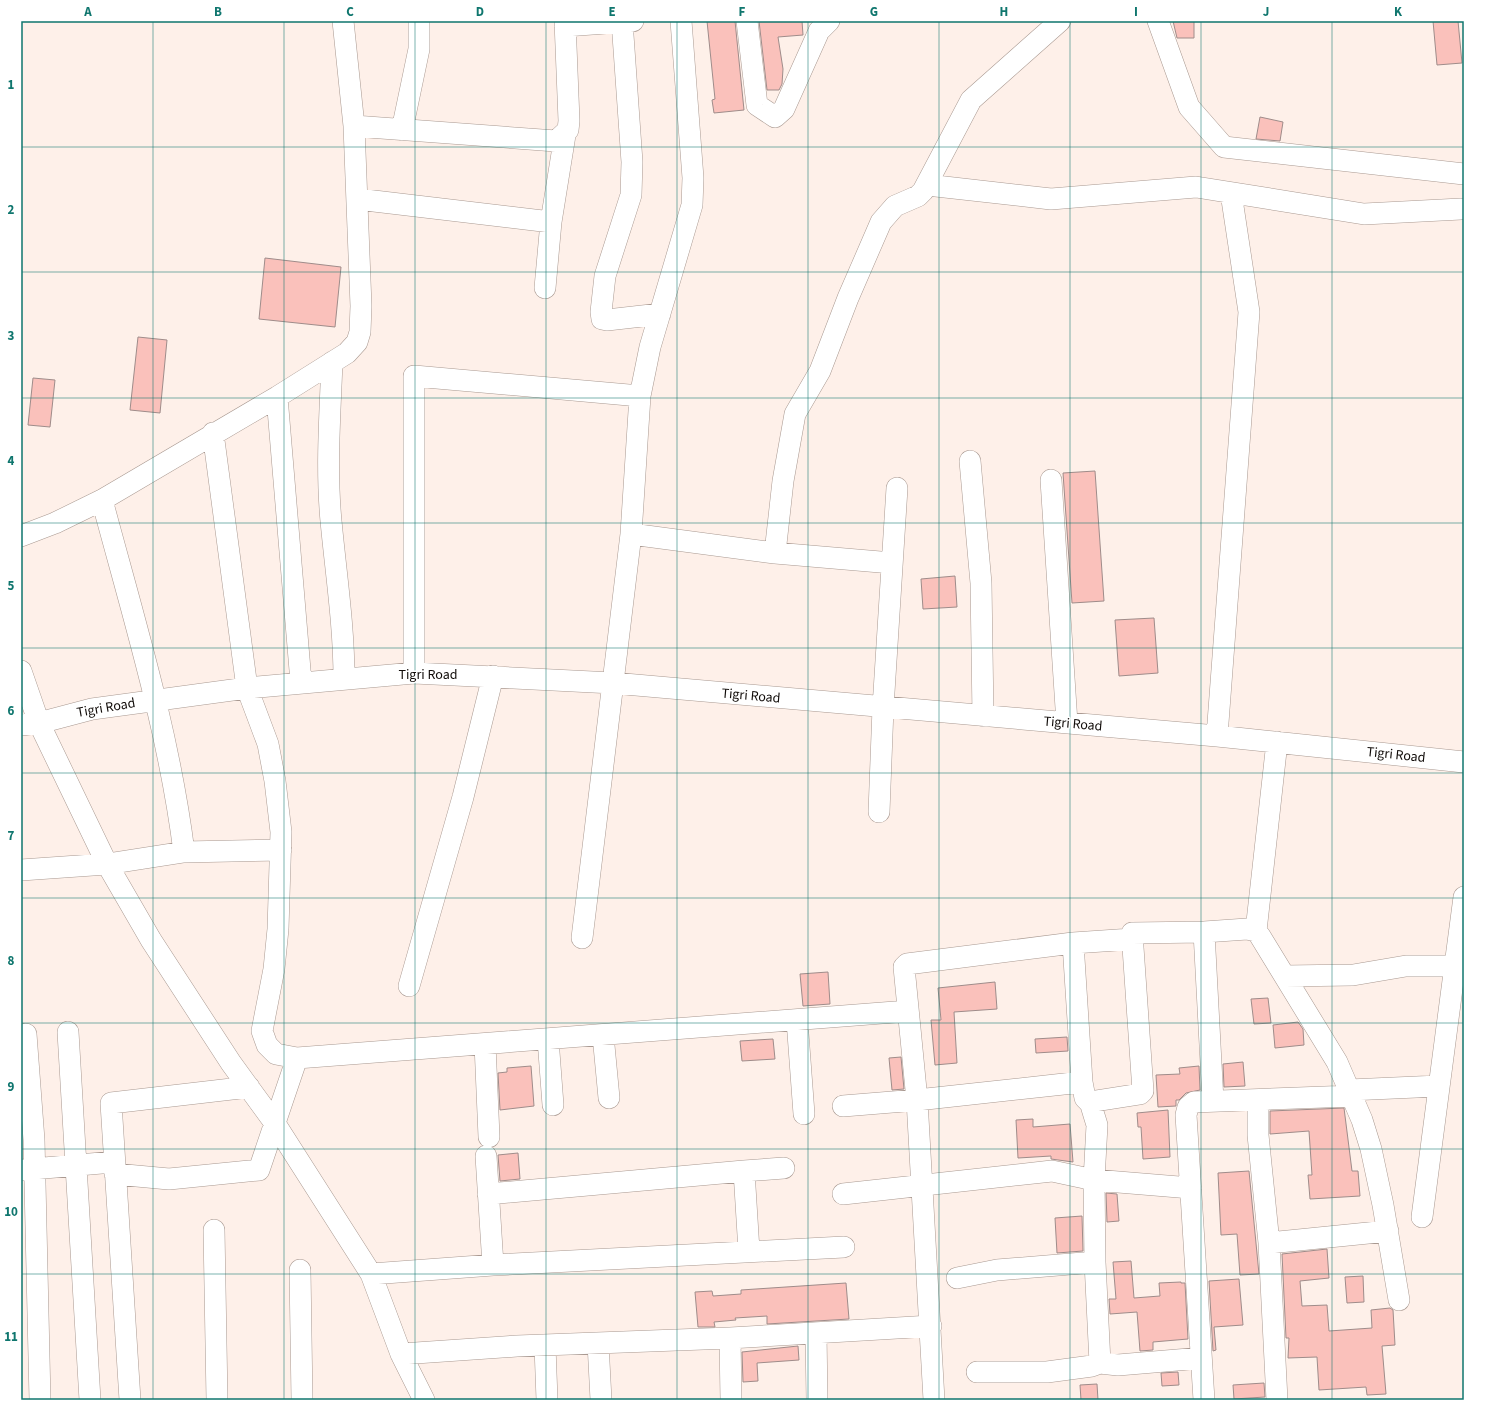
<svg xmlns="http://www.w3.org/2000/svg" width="1485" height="1421" font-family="'Source Sans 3',sans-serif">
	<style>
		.building { fill: #fac1bb; stroke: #9f8c8a }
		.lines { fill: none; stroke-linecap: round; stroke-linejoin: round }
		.minor-casing { stroke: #a99991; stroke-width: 22 }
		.minor { stroke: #fff; stroke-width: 21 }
		.grid { fill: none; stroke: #0f766e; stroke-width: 1; stroke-opacity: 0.55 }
		.labels { text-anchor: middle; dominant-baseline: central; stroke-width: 3; stroke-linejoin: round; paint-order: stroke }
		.street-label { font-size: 14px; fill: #100b08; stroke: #fff }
		.neatline { fill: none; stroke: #0f766e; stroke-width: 1.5 }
		.grid-label { font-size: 13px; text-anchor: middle; font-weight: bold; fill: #0f766e }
	</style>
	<rect width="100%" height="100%" fill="#fef0e9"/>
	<path class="building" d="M707 21H735L744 110 714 113 712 100 715 99Z
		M759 21H802L803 35 778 37 783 69 782 84 779 90H767Z
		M1173 21H1194V38H1177Z
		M1433 21H1458L1462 63 1437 65Z
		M1260 117 1283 122 1280 141 1256 139Z
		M265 258 341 267 335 327 259 319Z
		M138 337 167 340 160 413 130 410Z
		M33 378 55 380 50 427 28 425Z
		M1095 471 1104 601 1072 603 1063 473Z
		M955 576 957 607 923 609 921 579Z
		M1154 618 1158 673 1119 676 1115 620Z
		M828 972 830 1004 803 1006 800 974Z
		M995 982 997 1009 954 1012 957 1063 935 1065 931 1020H941L938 988Z
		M1268 998 1271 1023 1254 1024 1251 999Z
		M1298 1022 1303 1029 1304 1045 1275 1048 1273 1025Z
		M1067 1037 1068 1051 1036 1053 1035 1039Z
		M773 1039 775 1059 742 1061 740 1041Z
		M901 1057 904 1089 892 1090 889 1058Z
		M1243 1062 1245 1086 1224 1087 1223 1064Z
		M531 1066 534 1106 500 1110 498 1073 507 1072V1068Z
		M1199 1066 1200 1090 1186 1093 1179 1100H1176V1106L1158 1107 1156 1075 1180 1074 1179 1068Z
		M1344 1108 1352 1171H1358L1360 1196 1310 1199 1308 1175H1312L1309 1131 1270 1134V1111Z
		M1168 1110 1170 1157 1143 1159 1141 1127H1138L1137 1113Z
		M1033 1119V1127L1070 1124 1073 1162 1051 1159V1156L1018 1158 1016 1120Z
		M518 1153 520 1179 500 1181 498 1155Z
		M1249 1171 1259 1274 1240 1275 1237 1234 1221 1235 1218 1173Z
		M1106 1193 1117 1194 1119 1221 1107 1222Z
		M1082 1216 1083 1251 1057 1253 1055 1218Z
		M1327 1249 1329 1278 1300 1281 1302 1306 1327 1305 1329 1331 1372 1328 1371 1310 1390 1308 1393 1310 1395 1345 1382 1346 1386 1394 1367 1395 1366 1387 1319 1390 1317 1357 1288 1358 1289 1338H1286L1282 1254Z
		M1131 1261 1134 1298 1160 1296 1159 1283 1181 1282V1283H1185L1188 1339 1153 1342V1350L1140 1351 1137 1312 1110 1314 1109 1299H1116L1113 1262Z
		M1363 1276 1364 1302 1347 1303 1345 1277Z
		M1239 1279 1243 1325 1214 1327 1216 1350 1213 1351 1209 1281Z
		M846 1283 849 1319 767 1324V1316L735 1318 736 1320 714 1322 715 1327H698L695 1292 712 1291 713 1296 741 1294V1290Z
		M798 1346 799 1360 757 1363 758 1381 743 1382 742 1352Z
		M1178 1372 1179 1385 1162 1386 1161 1373Z
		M1264 1383 1265 1397 1234 1399 1233 1385Z
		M1097 1384 1098 1400H1081L1080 1385Z"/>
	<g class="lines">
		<g class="minor-casing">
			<path id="minor" d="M622 21 632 162 631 195 605 276 601 312 602 319 607 320 660 314
				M747 21 757 105 775 117 784 109 819 31 829 21
				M1158 21 1189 107 1224 147 1464 174
				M565 26 633 21
				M354 126 556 141 568 130 569 121 565 21
				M402 130 419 49V21
				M927 185 1051 199 1196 187 1364 214 1461 209
				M357 199 551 222
				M545 288 551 222 565 135
				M332 362C330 415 326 468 331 521 336 574 344 626 344 679
				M277 397 301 682
				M213 433 247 688 268 744 275 781 281 832 278 929 274 969 262 1031 267 1045 276 1054 297 1058
				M970 461 981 583 983 716
				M1051 480 1067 723
				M102 500C133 616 169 732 184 852
				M631 534 775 553 892 563
				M21 536 55 523 102 500 277 397 347 353 357 342 360 332 361 306 354 126 343 21
				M775 553 783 481 795 414 820 371 848 298 881 222 895 206 918 196 923 191 971 100 1060 21
				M21 671 39 723 107 864 151 940 231 1063 274 1122 371 1274 401 1354 424 1400
				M414 673V376L640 396
				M21 725 39 723 92 709 247 688 414 673 613 683 1217 736 1464 762
				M1217 736 1249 312 1231 193
				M879 812 883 708 897 488
				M21 870 107 864 184 852 281 850
				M1256 931 1277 742
				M1204 932 1213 1101
				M582 938 631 534 640 396 650 347 692 205 693 178 681 21
				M1073 943 1082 1082 1085 1098 1089 1102 1140 1094 1143 1091 1132 933 1204 932 1247 929 1256 931 1260 936 1337 1062 1362 1120 1371 1149 1383 1205 1399 1300
				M1285 976 1353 975 1406 966H1455
				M409 986 463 797 493 676
				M797 1020 804 1114
				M68 1032 90 1400
				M26 1034 34 1140 40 1400
				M603 1035 609 1098
				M548 1039 553 1105
				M485 1044 489 1137
				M1349 1090 1439 1086
				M1258 1100V1135L1269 1243 1277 1400
				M1090 1102 1097 1125 1094 1180 1095 1262 1100 1363
				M843 1106 917 1100 1082 1082
				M486 1156 493 1265
				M21 1170 113 1162
				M744 1171 784 1168
				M115 1174 169 1179 259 1170 297 1058 908 1011
				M488 1194 744 1171 749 1251
				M843 1194 1052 1171 1094 1180 1191 1188
				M1422 1217 1464 897
				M214 1230 217 1400
				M1269 1243 1388 1231
				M300 1270 302 1400
				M371 1274 493 1265 844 1247
				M957 1278 997 1270 1095 1262
				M816 1333 817 1400
				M730 1338 731 1400
				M598 1343 601 1400
				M545 1346 547 1400
				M401 1354 517 1346 730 1338 931 1326
				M977 1372H1047L1092 1366 1100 1363 1118 1365 1201 1358
				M130 1400 111 1103 249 1087
				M934 1400 917 1100 904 967 907 964 1073 943 1132 939
				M1204 1400 1186 1115 1188 1107 1194 1102 1352 1096"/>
		</g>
		<use href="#minor" class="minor"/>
	</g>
	<path class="grid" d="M153 21V1400M284 21V1400M415 21V1400M546 21V1400M677 21V1400M808 21V1400M939 21V1400M1070 21V1400M1201 21V1400M1332 21V1400M21 147H1464M21 272H1464M21 398H1464M21 523H1464M21 648H1464M21 773H1464M21 898H1464M21 1023H1464M21 1149H1464M21 1274H1464"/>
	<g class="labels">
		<g class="street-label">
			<text x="428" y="675">Tigri Road</text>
			<text transform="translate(751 696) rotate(5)">Tigri Road</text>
			<text transform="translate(106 708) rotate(-10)">Tigri Road</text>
			<text transform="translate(1073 724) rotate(5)">Tigri Road</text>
			<text transform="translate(1396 755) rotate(6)">Tigri Road</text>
		</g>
	</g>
	<rect width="1485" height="1421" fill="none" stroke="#ffffff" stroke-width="44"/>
	<rect x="22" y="22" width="1441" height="1377" class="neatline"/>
	<g class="grid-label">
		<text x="88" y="16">A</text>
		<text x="218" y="16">B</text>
		<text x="350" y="16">C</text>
		<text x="480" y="16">D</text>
		<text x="612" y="16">E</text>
		<text x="742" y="16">F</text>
		<text x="874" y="16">G</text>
		<text x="1004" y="16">H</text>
		<text x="1136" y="16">I</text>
		<text x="1266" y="16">J</text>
		<text x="1398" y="16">K</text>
		<text x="11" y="89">1</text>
		<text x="11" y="214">2</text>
		<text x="11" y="340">3</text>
		<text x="11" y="465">4</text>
		<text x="11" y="590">5</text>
		<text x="11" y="715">6</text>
		<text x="11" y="840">7</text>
		<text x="11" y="965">8</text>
		<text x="11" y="1091">9</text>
		<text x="11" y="1216">10</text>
		<text x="11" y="1341">11</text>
	</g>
</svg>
